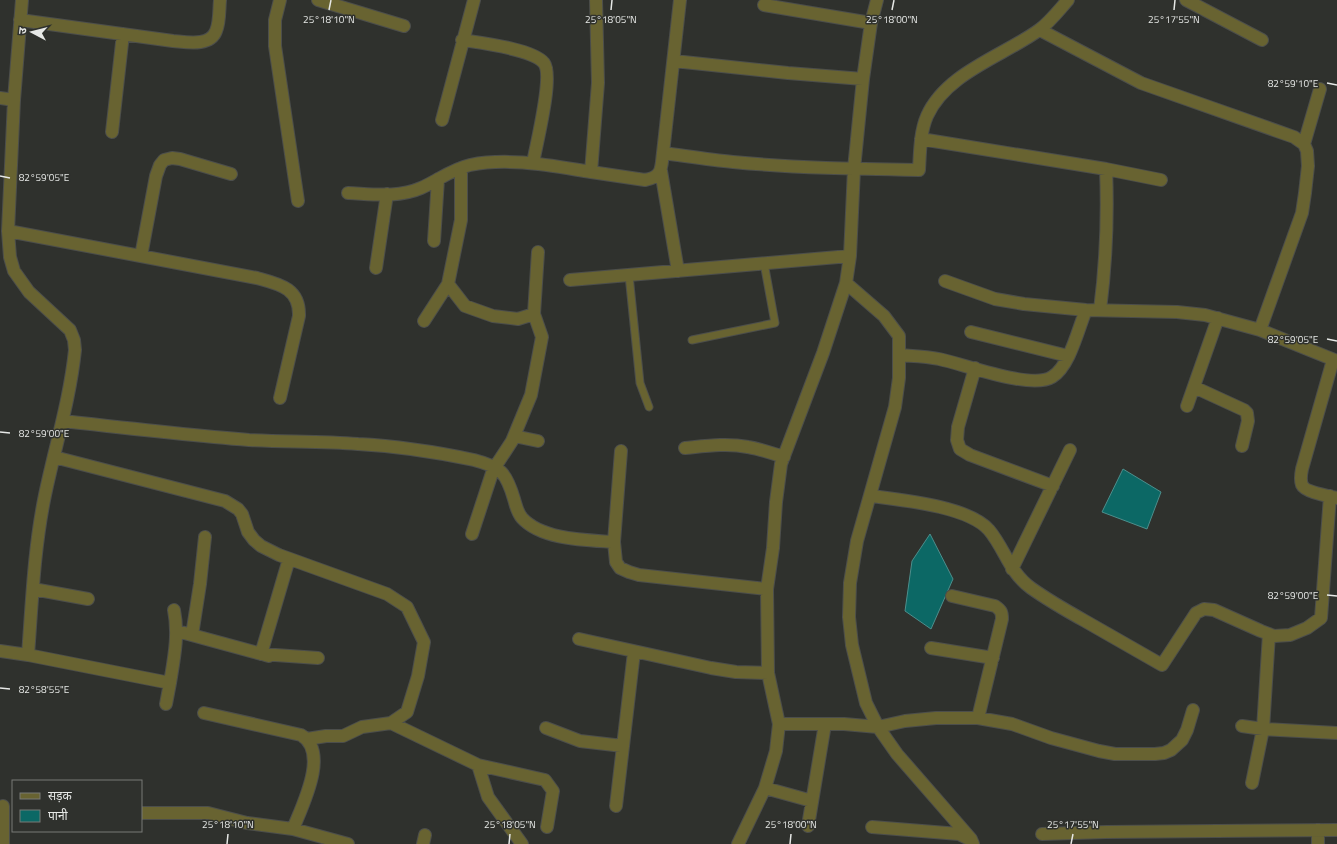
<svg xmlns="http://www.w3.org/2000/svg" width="1337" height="844" font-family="'Titillium Web','Noto Sans Devanagari',sans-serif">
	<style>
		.water { fill: #0c6865; stroke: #4d8e8c }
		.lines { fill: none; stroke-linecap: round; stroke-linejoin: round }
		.lane-casing { stroke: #4c4e4b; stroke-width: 9 }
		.street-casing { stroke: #4c4e4b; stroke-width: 14 }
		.lane { stroke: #686331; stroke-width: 7 }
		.street { stroke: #686331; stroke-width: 12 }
		.ticks { fill: none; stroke: #e6e8e6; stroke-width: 1.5 }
		.ticks-label { font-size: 10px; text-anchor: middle; fill: #e6e8e6; stroke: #2f312d; stroke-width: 3; stroke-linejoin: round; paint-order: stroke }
	</style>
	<rect width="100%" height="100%" fill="#2f312d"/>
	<path class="water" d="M1123 469 1161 492 1147 529 1102 512Z
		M930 534 953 579 931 629 905 611 912 561Z"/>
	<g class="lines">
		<g class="lane-casing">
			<path id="lane" d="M629 275 640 383 649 407
				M692 340 775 323 764 263"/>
		</g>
		<g class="street-casing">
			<path id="street" d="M22 0 14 100 8 231 257 278C279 284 300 288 299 316L280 398
				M280 0 275 20V46L298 201
				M318 0 404 26
				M596 0 598 83 591 172 645 180C663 177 661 168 663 153
				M680 0 663 153C686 156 710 160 733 162 795 168 857 169 919 170 920 153 920 132 927 116 946 73 1003 56 1039 30 1050 22 1059 10 1068 0
				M1186 0 1262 40
				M764 5 871 23
				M20 20 173 41C186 42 210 47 216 31 220 22 219 10 220 0
				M1040 30 1141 83 1294 137 1304 144 1307 151 1308 166 1305 193 1302 213 1260 330
				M462 40C481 43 533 49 544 63 554 76 536 145 533 163
				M674 61 788 73 863 79
				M0 98 14 100
				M442 120 474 0
				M112 132 123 34
				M921 139 1106 169 1161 180
				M1304 144 1320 89
				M661 171 678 271
				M348 193C372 194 398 198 421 188 437 181 452 169 470 165 510 157 552 166 591 172
				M8 231 10 257 14 271 29 292 70 330 74 340 75 350C70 399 55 447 45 495 34 548 32 602 28 655L170 683 166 704
				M434 241 438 179
				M141 256 156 176 160 165 164 160 172 158 180 159 231 174
				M376 268 387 194
				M570 280 850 256
				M945 281 995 299 1024 304 1086 310 1177 312 1205 315 1260 330 1337 361
				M846 283 884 316 899 336V355C912 356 926 356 939 359 964 364 1031 390 1052 377 1070 366 1078 329 1086 310
				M448 284 465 306 493 316 518 319 534 314
				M1100 310C1106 263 1108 216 1106 169
				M424 321 448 284 461 220V168
				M971 332 1068 356
				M899 355V378L895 407 857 541 850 583 849 617 852 645 866 703 878 727 897 754 971 839 973 844
				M1333 360 1302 469C1301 474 1300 480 1302 485 1305 492 1329 496 1337 498
				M975 368 958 427 957 440 960 449 970 455 1053 486
				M1194 387 1244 410 1247 413 1248 421 1242 446
				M1187 406 1218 318
				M63 421C125 428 187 435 249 440 285 442 322 441 358 444 397 446 436 452 474 460 501 467 506 472 514 499 516 506 517 512 522 518 542 540 586 540 614 542
				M514 436 538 441
				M685 448C706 446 727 443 748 447 760 449 772 453 784 457
				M621 451 614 542 616 562 620 568 629 572 639 575 767 589
				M54 457 225 501 238 509 242 514 248 532 254 540 261 546 279 555 387 594 407 607 424 642 418 676 407 712 391 723 362 727 343 736H326L307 739
				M871 496C901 500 968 506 989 530 1005 549 1009 572 1031 588 1048 600 1067 611 1085 621 1111 636 1136 650 1162 665L1196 613 1204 609 1214 610 1261 631 1274 636 1290 635 1307 628 1321 618 1330 496
				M472 534 493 470 512 441 531 395 542 337 534 314 538 252
				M289 559 261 654 318 658
				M1012 569 1070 450
				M33 589 88 599
				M952 596 995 606C1001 610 1002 612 1002 619L978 718
				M177 631 269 656
				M192 635 200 584 205 537
				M579 639 711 668 736 672 768 673
				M931 648 993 658
				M0 651 28 655
				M170 683C174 658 179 635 174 610
				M204 713 301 735C330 752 302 806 293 829
				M391 723 478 765 488 797 522 844
				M779 724H844L878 727 905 721 936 718H978L1012 724 1051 738 1099 751 1115 754H1155L1164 753 1171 750 1182 740 1187 730 1193 710
				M1242 726 1263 729 1337 733
				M546 728 580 741 623 746
				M478 765 545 780 553 791 547 827
				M1252 783 1263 729 1269 634
				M765 788 812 801
				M3 806V844
				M616 806 634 652
				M141 813H208L247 823 293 829 348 844
				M808 826 825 724
				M872 827 959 834 969 839
				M1318 830V844
				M1042 834 1106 832 1337 830
				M423 844 425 835
				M738 844 765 788 776 751 779 724 768 673 767 589 773 548 776 502 781 464 823 353 846 283 850 256 854 169 863 79 871 23 877 0"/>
		</g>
		<use href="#lane" class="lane"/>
		<use href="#street" class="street"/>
	</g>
	<path class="ticks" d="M329 10 331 0M611 10 612 0M892 10 894 0M1174 10 1175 0M1327 83 1337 85M0 176 10 178M1327 339 1337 341M0 432 10 433M1327 595 1337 596M0 688 10 689M227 844 228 834M509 844 510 834M790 844 791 834M1071 844 1073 834"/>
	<g class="ticks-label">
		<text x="329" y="23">25°18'10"N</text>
		<text x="611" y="23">25°18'05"N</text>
		<text x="892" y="23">25°18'00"N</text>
		<text x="1174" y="23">25°17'55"N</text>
		<text x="1293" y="87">82°59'10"E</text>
		<text x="44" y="181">82°59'05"E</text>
		<text x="1293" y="343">82°59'05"E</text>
		<text x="44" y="437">82°59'00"E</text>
		<text x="1293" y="599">82°59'00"E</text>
		<text x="44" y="693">82°58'55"E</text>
		<text x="228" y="828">25°18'10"N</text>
		<text x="510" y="828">25°18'05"N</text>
		<text x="791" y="828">25°18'00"N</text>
		<text x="1073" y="828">25°17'55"N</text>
	</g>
	<rect x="12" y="780" width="130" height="52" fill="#2f312d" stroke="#787a77"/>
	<rect x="20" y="793" width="20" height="6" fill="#686331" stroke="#787a77"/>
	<text x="48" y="800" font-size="12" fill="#e6e8e6">सड़क</text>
	<rect x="20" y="810" width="20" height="12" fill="#0c6865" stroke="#787a77"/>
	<text x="48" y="820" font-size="12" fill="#e6e8e6">पानी</text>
	<g transform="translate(32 32) rotate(277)" stroke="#2f312d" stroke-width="3" paint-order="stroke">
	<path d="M0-3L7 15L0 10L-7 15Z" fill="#e6e8e6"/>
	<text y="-6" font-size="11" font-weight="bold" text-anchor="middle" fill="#e6e8e6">उ</text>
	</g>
</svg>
